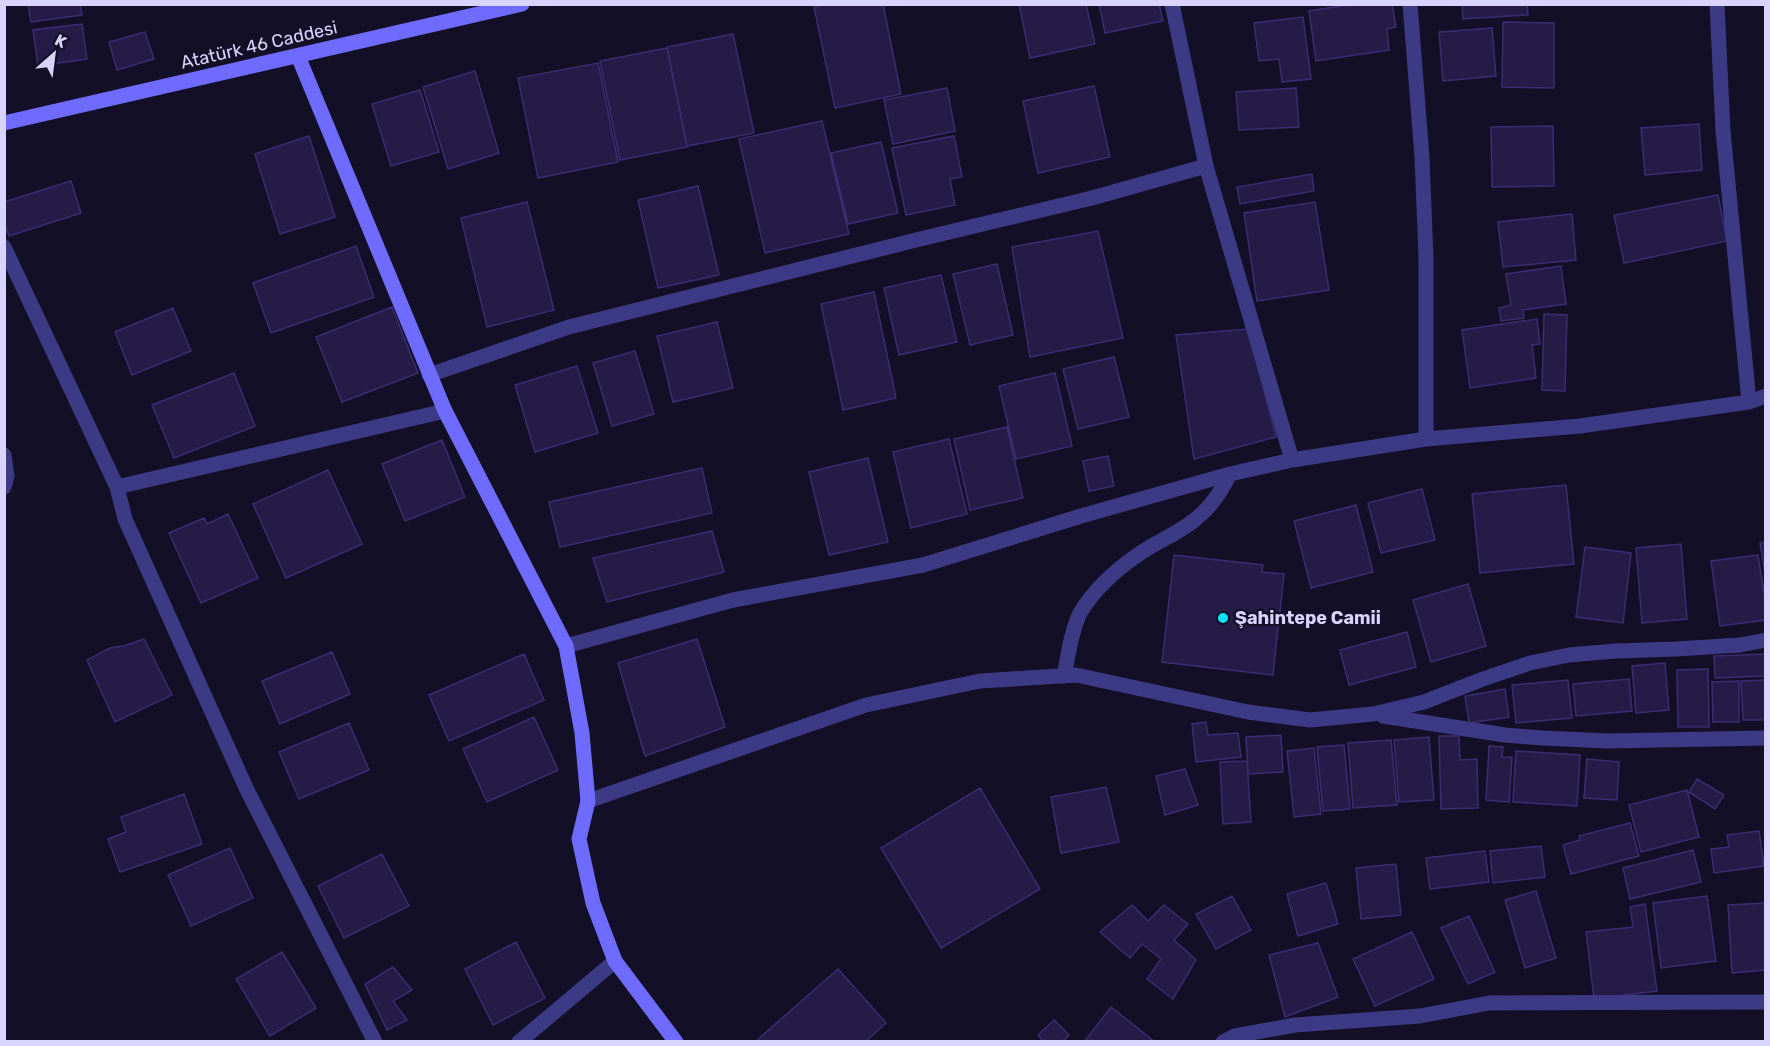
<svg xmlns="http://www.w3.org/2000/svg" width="1770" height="1046" font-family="Rubik,sans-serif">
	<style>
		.building { fill: #241b47; stroke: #3b2d73; stroke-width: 1.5 }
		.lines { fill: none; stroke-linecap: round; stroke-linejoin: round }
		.street { stroke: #3d3a85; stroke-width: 15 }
		.secondary { stroke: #6f6bff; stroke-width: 15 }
		.poi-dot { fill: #00e5ff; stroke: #130f26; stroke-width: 2 }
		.labels { text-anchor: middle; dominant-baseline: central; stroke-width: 4.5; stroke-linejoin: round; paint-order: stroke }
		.street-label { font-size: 18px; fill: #d9d4ff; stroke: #130f26 }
		.poi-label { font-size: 18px; font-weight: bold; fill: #d9d4ff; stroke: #130f26; text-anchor: start }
	</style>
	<rect width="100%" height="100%" fill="#130f26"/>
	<path class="building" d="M28 4H80L82 15 31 22Z
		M824 4H883L901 94 835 108 814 7Z
		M1019 4H1086L1095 44 1030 58Z
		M1099 4H1159L1163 21 1105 33Z
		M1355 4H1392L1396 27 1387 29 1389 50 1316 61 1309 11Z
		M1462 4H1527L1528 15 1463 19Z
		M1303 17 1311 79 1282 82 1279 59 1259 61 1254 23Z
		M1503 22 1554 23V88L1502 87Z
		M82 24 87 59 38 66 33 30Z
		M1492 28 1496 76 1443 81 1439 32Z
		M145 32 154 59 117 70 109 42Z
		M733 34 754 133 687 146 667 47Z
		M667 48 687 147 620 160 600 61Z
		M598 63 618 162 538 178 518 78Z
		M475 71 499 153 448 169 423 87Z
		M1094 86 1110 157 1038 173 1023 101Z
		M947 88 955 131 893 144 884 100Z
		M1296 88 1299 127 1239 130 1236 92Z
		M420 90 439 152 391 166 372 104Z
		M822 121 849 234 765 253 739 139Z
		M1699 124 1702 170 1645 175 1641 128Z
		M1553 126 1554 186 1492 187 1491 127Z
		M309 136 335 217 280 234 255 154Z
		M954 136 962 177 950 179 955 205 906 215 892 148Z
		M881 142 898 213 848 224 831 153Z
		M1312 174 1314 191 1240 204 1237 187Z
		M71 181 81 213 9 236 4 221V202Z
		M698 186 719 275 658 288 638 200Z
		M1718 195 1727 241 1624 263 1614 215Z
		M527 202 554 310 487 327 461 218Z
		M1315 202 1329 290 1257 301 1244 213Z
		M1572 214 1576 260 1503 267 1498 222Z
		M1098 231 1123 338 1030 357 1012 247Z
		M356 246 374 297 271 333 253 283Z
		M997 264 1013 335 970 345 953 274Z
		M1561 266 1566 304 1523 310 1524 318 1501 321 1499 308 1511 305 1506 274Z
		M941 275 957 342 899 355 884 288Z
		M874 292 896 398 843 410 821 304Z
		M392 307 418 373 342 402 316 337Z
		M173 308 191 351 132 375 115 332Z
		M1544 314 1567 315 1565 391 1542 390Z
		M1537 319 1540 344 1532 345 1536 378 1470 388 1462 330Z
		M717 322 733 388 673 402 657 336Z
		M1248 329 1276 437 1194 459 1176 335Z
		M635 351 654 414 612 426 593 363Z
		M1114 357 1129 417 1078 429 1063 369Z
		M577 366 598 433 535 452 515 385Z
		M234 373 255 426 174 458 152 405Z
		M1055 373 1072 446 1016 459 999 386Z
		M1007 427 1023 498 970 510 954 439Z
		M949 439 967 514 911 528 893 452Z
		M442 440 465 497 405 521 382 464Z
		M1108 456 1114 486 1089 491 1083 461Z
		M868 458 888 542 829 555 809 472Z
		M702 468 712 513 560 547 549 502Z
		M328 470 362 544 286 578 253 504Z
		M1566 485 1574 564 1480 573 1472 494Z
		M1422 489 1435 540 1381 553 1368 503Z
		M1356 505 1373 572 1311 588 1294 521Z
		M228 514 258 578 201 603 169 533 204 518 207 524Z
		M712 531 724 572 607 602 593 558Z
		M1766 542V579L1760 543Z
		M1681 544 1687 619 1642 623 1636 548Z
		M1585 547 1631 553 1623 623 1576 617Z
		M1174 555 1263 565 1262 572 1284 574 1273 675 1162 662Z
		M1758 555 1766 606V620L1720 626 1711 561Z
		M1468 584 1486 646 1431 662 1413 600Z
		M1407 632 1416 667 1349 685 1340 650Z
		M144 639 172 695 115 722 87 660 110 648 124 646Z
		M697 639 725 727 645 756 618 663Z
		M332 652 350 694 280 724 262 681Z
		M524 654 544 700 449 741 429 695Z
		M1766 654V676L1715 678 1714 656Z
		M1665 663 1669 710 1636 713 1632 666Z
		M1708 669 1709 727H1678L1677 670Z
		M1629 679 1632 711 1576 716 1573 684Z
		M1568 680 1572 718 1516 723 1512 685Z
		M1766 680V720H1743L1741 681Z
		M1739 681V722H1713L1712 682Z
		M1505 689 1509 717 1469 723 1465 696Z
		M534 717 558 770 487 802 463 749Z
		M1206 722 1208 735 1238 733 1241 757 1196 762 1192 724Z
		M349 723 369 770 299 799 279 752Z
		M1281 735 1283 772 1248 774 1246 737Z
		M1439 736H1459L1460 760 1477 759 1478 808 1441 809Z
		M1429 737 1434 800 1399 802 1394 740Z
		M1391 740 1397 805 1353 808 1348 743Z
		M1344 745 1350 809 1323 811 1317 747Z
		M1489 746 1503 747 1502 757H1512L1509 802 1486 800Z
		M1314 748 1321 814 1294 817 1287 751Z
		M1516 751 1580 755 1577 806 1513 802Z
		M1587 759 1619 762 1617 800 1584 798Z
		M1247 761 1251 822 1223 824 1220 762Z
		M1185 769 1198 805 1165 815 1156 776Z
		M1697 779 1724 795 1715 809 1689 792Z
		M1106 787 1119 842 1061 853 1051 797Z
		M980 788 1040 889 941 948 881 848Z
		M1687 790 1699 837 1641 852 1629 805Z
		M184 794 202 844 120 872 108 839 126 832 121 817Z
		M1630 823 1639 856 1571 874 1563 845 1580 840 1579 836Z
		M1759 831 1764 866 1714 873 1711 849 1729 847 1727 835Z
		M1541 846 1545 877 1493 883 1490 851Z
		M230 848 253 898 191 926 168 875Z
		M1693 850 1701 882 1630 899 1623 868Z
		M1485 851 1489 882 1430 889 1426 858Z
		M382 854 409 906 344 938 318 886Z
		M1396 864 1401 915 1361 919 1356 868Z
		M1326 883 1338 924 1298 936 1287 894Z
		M1536 891 1556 958 1525 968 1505 900Z
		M1232 896 1251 930 1216 949 1196 914Z
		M1707 896 1716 961 1661 968 1653 903Z
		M1766 903V970L1732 973 1728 905Z
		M1645 904 1657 991 1594 999 1586 932 1633 927 1630 907Z
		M1132 905 1148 921 1164 905 1188 924 1174 940 1196 960 1173 999 1147 979 1161 959 1142 944 1130 958 1100 932Z
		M1469 916 1495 972 1468 984 1441 928Z
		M1412 932 1434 979 1375 1006 1353 959Z
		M516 942 545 998 493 1025 465 969Z
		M1318 943 1338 997 1285 1017 1269 955Z
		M282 952 316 1008 270 1036 236 979Z
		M393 967 412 990 393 1001 407 1020 387 1030 365 984Z
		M838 969 886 1023 865 1042H755Z
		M1111 1007 1155 1042H1084Z
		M1054 1020 1069 1035 1062 1042H1044L1038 1035Z"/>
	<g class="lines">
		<path class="street" d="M1172 4 1206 166 1292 460
			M1410 4 1422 157 1426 258V439
			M1717 4 1723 131 1749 402
			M4 247 117 487 125 519 247 790 375 1042
			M429 375 569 327 916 240 1092 198 1206 166
			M4 455 7 476 4 487
			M117 487 445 411
			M566 646 733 600 923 565 1081 516 1230 474 1292 460 1426 439 1580 426 1749 402 1766 396
			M1064 676C1068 656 1071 632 1080 613 1094 589 1119 567 1142 552 1160 540 1181 532 1197 518 1212 506 1221 491 1230 474
			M1383 716 1505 735 1543 738 1607 741 1766 738
			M588 801 866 705 980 681 1076 675 1248 712 1310 720 1373 714 1424 702 1483 679 1530 663 1569 655 1616 651 1676 649 1740 645 1766 640
			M519 1042 615 961
			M1223 1042 1235 1036 1295 1025 1420 1016 1489 1003 1766 1002"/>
		<path class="secondary" d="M298 56 445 411 566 646 582 733 588 801 579 839 593 903 615 961 676 1042
			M4 123 522 4"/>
	</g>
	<circle class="poi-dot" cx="1223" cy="618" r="6"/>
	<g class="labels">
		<g class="street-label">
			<text transform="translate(259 45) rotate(-13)">Atatürk 46 Caddesi</text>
		</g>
		<g class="poi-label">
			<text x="1235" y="618">Şahintepe Camii</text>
		</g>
	</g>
	<rect width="1770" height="1046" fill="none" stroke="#d9d4ff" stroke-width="12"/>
	<g transform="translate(54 54) rotate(28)" stroke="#130f26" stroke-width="4.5" paint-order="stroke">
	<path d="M0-4.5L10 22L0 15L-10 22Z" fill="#d9d4ff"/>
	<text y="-9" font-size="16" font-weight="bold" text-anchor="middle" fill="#d9d4ff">K</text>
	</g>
</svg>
